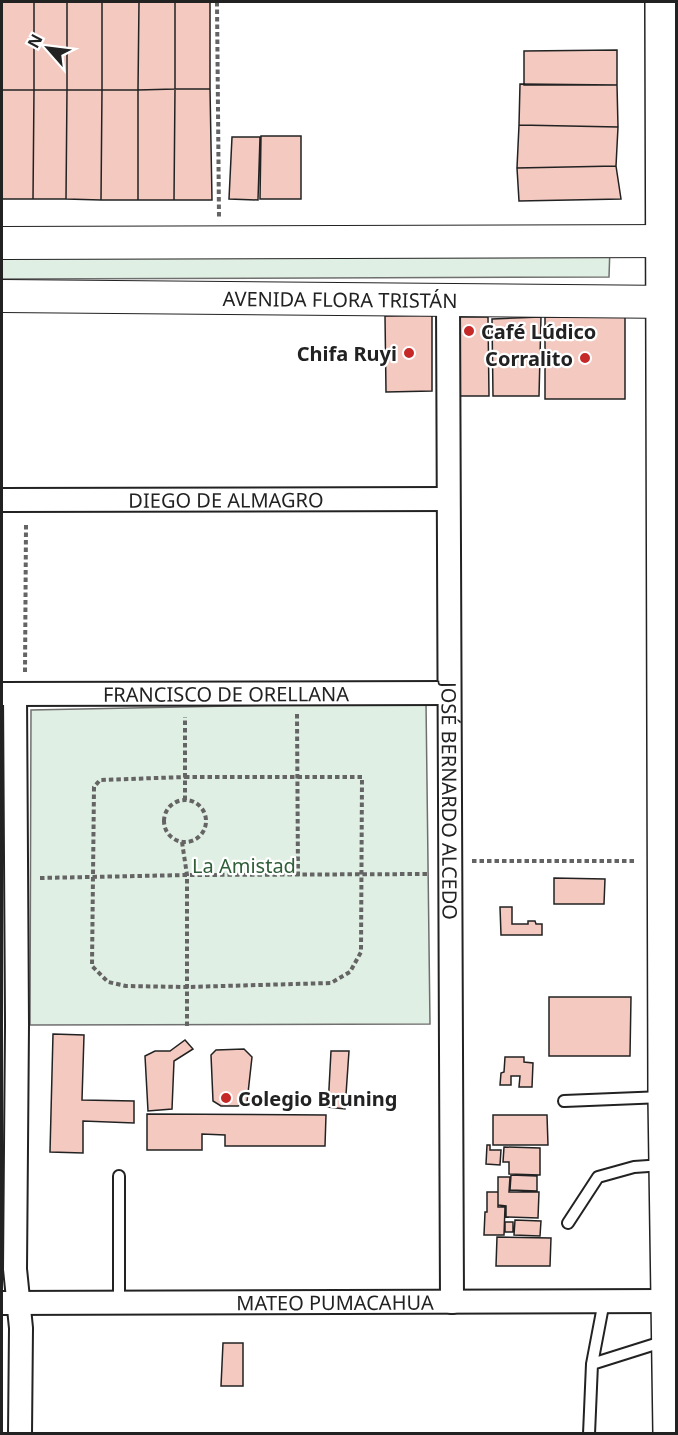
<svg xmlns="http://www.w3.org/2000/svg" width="678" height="1435" font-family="'Noto Sans',sans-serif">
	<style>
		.green { fill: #e0efe3; stroke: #6f6f6f; stroke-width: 1.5 }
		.building { fill: #f3c9c0; stroke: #222; stroke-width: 1.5 }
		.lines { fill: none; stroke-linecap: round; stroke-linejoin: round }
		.lane-casing { stroke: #222; stroke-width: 14 }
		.street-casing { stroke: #222; stroke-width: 26 }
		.secondary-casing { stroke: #222; stroke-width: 34 }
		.primary-casing { stroke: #222; stroke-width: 36 }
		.path { stroke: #646464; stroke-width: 4; stroke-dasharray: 4.5 3; stroke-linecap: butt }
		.lane { stroke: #fff; stroke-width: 10 }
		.street { stroke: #fff; stroke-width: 22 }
		.secondary { stroke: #fff; stroke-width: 32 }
		.primary { stroke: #fff; stroke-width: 33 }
		.poi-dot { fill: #c62828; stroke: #fff; stroke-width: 2 }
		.labels { text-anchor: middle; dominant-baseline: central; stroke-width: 4.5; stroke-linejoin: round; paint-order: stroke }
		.street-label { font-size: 20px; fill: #222; stroke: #fff }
		.poi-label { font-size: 20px; font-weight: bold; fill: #222; stroke: #fff; text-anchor: start }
		.park-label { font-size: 20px; fill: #2f5e38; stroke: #fff }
	</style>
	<rect width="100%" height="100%" fill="#fff"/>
	<path class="green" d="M610 247 609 277 2 279V248Z
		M426 702 430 1024 30 1025 31 710Z"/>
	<path class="building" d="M2 2H34V90H2Z
		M34 2H67V90H34Z
		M67 2H102V90H67Z
		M102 2H139L138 90H102Z
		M139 2H175V89L138 90Z
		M175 2H210V89H175Z
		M617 50V85H524V51Z
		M520 84 617 85 618 127 519 125Z
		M175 89H210L212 200H174Z
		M175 89 174 200H138V90Z
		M2 90H34L33 199H2Z
		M34 90H67L66 199H33Z
		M67 90H102L101 200 66 199Z
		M102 90H138V200H101Z
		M519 125 618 127 616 166 517 168Z
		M261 136H301V199H260Z
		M232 137H260L258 200 229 199Z
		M616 166 621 199 519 201 517 168Z
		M432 315V391L386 392 385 316Z
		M625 316V399H545V317Z
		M456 317H488L489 396H456Z
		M541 317 539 396H493L492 319Z
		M554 878 605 879 604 904H554Z
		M500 907H512V924H528V921H535L536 924H542V935H501Z
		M549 997H631L630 1056H549Z
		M53 1034 84 1035 82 1100 134 1101V1123L83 1121V1153L50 1152Z
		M185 1040 193 1049 174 1061 172 1109 148 1111 145 1056 155 1051H170Z
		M244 1049 252 1057 247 1102 238 1106H221L213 1101 211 1055 216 1050Z
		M331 1051H349L345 1109 328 1107Z
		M505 1057H524V1062L533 1063 532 1087H519L520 1076H511V1085H500L501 1073 504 1072Z
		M147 1114 326 1115 325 1146H225V1135L202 1134V1150H147Z
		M493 1115H547L548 1145H493Z
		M487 1145H490V1150H501L500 1165 486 1164Z
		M504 1147 540 1148V1175L509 1174V1162H503Z
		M511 1175 537 1176V1191L510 1190Z
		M498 1177H510L509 1192H539L538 1218 506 1217V1206L498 1205Z
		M487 1192H498V1207H505L504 1235H484L485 1212H487Z
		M515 1220 541 1221 540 1236 514 1235Z
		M505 1222H513V1232H505Z
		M497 1237 551 1238 550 1266H496Z
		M223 1343H243V1386H221Z"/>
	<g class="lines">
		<g class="lane-casing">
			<path id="lane" d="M564 1101 663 1097
				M568 1223 598 1177 634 1167 663 1165
				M119 1303V1176
				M592 1364 665 1341
				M589 1434 592 1364 604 1301"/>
		</g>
		<g class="street-casing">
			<g id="street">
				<path id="s1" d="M448 300 452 1302"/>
				<path id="s2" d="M2 500 448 499"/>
				<path id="s3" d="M2 694 449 693"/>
				<path d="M15 694 17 1025 15 1269 21 1328 20 1434"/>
				<path id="s4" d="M2 1303 668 1301"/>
			</g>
		</g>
		<g class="secondary-casing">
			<g id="secondary">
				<path d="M2 243 676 241"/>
				<path id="s5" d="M2 296 676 302"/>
			</g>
		</g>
		<g class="primary-casing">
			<path id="primary" d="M662 2 665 1097 670 1434"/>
		</g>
		<path class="path" d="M217 2 219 217
			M25 672 26 524
			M297 714 298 876
			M185 777H362L361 952 350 972 331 983 187 987 126 986 108 982 92 966 94 787 100 780Z
			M185 800V717
			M164 821a21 21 0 1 1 42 0a21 21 0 1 1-42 0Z
			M182 842 187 875V1026
			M472 861H635
			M40 878 187 875 428 874"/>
		<use href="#lane" class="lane"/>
		<use href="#street" class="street"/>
		<use href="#secondary" class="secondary"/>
		<use href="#primary" class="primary"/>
	</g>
	<g class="poi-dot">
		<circle cx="469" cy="331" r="6"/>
		<circle cx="409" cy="353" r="6"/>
		<circle cx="585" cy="358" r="6"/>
		<circle cx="226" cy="1098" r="6"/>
	</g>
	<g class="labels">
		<g class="street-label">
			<text stroke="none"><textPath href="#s5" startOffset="338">AVENIDA FLORA TRISTÁN</textPath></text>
			<text stroke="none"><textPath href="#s2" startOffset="224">DIEGO DE ALMAGRO</textPath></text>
			<text stroke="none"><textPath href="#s3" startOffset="224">FRANCISCO DE ORELLANA</textPath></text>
			<text stroke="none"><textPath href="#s1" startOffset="501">JOSÉ BERNARDO ALCEDO</textPath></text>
			<text stroke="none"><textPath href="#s4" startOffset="333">MATEO PUMACAHUA</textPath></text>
		</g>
		<g class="poi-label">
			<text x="481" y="331">Café Lúdico</text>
			<text x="397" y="353" text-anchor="end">Chifa Ruyi</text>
			<text x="573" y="358" text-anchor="end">Corralito</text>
			<text x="238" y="1098">Colegio Bruning</text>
		</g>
		<g class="park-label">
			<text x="244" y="865">La Amistad</text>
		</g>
	</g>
	<rect width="678" height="1435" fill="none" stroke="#222222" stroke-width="6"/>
	<g transform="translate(48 48) rotate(298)" stroke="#ffffff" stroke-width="4.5" paint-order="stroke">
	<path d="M0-4.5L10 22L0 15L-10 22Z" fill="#222222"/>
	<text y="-9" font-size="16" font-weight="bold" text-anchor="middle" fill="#222222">N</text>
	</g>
</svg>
